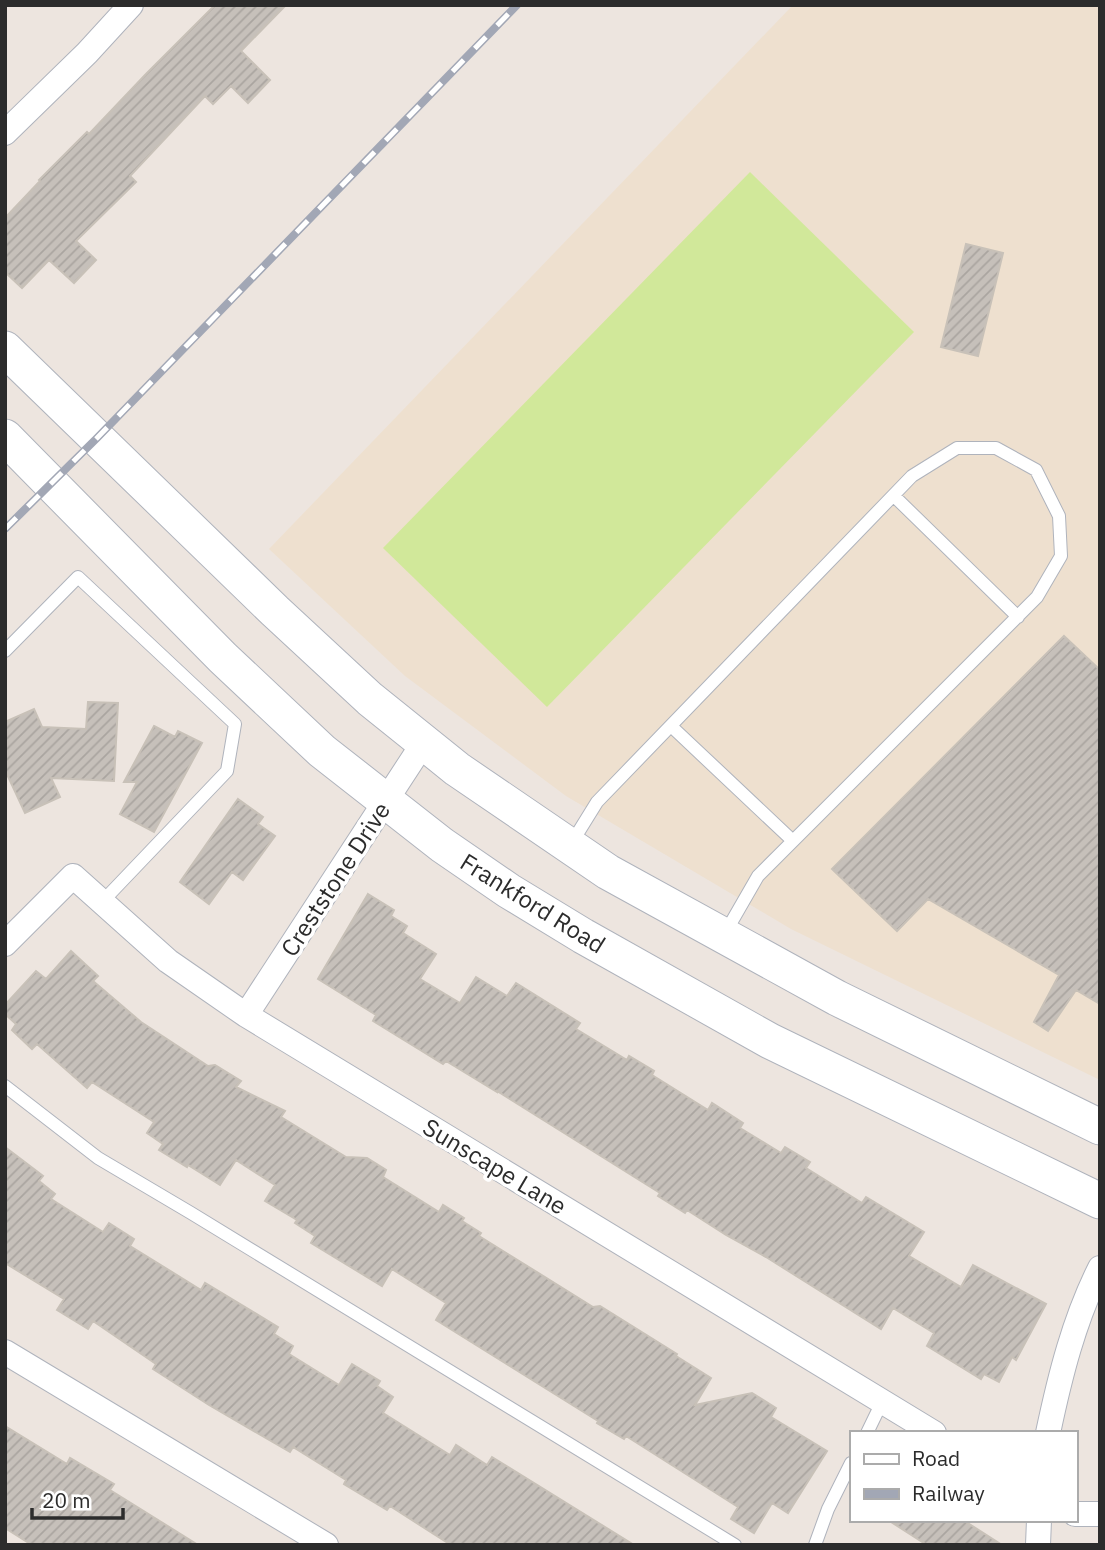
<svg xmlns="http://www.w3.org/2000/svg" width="1105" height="1550" font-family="'IBM Plex Sans',sans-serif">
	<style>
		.education { fill: #eee0cf }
		.pitch { fill: #d1e89a }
		.building { fill: url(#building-hatch); stroke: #c8c1b8; stroke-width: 2 }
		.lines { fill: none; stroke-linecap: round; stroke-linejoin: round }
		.lane-casing { stroke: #afb3bc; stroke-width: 14 }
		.street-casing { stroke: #afb3bc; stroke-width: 26 }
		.secondary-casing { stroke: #afb3bc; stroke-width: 37 }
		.lane { stroke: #fff; stroke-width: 12 }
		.street { stroke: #fff; stroke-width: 24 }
		.secondary { stroke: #fff; stroke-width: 35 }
		.rail-casing { stroke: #a2a7b5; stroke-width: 8 }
		.rail { stroke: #fff; stroke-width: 5; stroke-dasharray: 16; stroke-linecap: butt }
		.labels { text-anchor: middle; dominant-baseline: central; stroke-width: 7; stroke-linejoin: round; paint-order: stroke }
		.street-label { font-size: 24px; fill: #2c2c2c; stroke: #fff }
	</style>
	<defs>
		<pattern id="building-hatch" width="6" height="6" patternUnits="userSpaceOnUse" patternTransform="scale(1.75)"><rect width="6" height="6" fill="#c6c0ba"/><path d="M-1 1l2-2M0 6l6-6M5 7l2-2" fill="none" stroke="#aaa5a0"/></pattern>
	</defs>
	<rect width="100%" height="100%" fill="#ede5df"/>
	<path class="education" d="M793 5H1100V1080L791 929 566 796 405 676 269 549Z"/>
	<path class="pitch" d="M750 172 914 332 547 707 383 548Z"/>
	<path class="building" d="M215 5H286L241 51 270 80 248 103 231 86 213 104 205 96 130 176 136 182 76 241 96 260 74 283 49 260 22 288 5 272V218L40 181 39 180 87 132 89 134 146 74Z
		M966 244 1003 253 978 356 941 347Z
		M1064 636 1100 670V1004L1076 990 1048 1031 1034 1022 1059 975 928 899 897 931 832 869Z
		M88 702 118 703 114 781 51 778 60 797 25 813 5 770V722L34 709 42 727 86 729Z
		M154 726 175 737 178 731 202 743 154 832 120 814 137 782H124Z
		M238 799 263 817 258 824 275 836 243 880 232 872 209 904 180 882Z
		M368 894 394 910 391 916 407 926 403 933 436 954 420 979 460 1003 476 977 507 996 516 983 580 1023 576 1029 627 1060 629 1056 654 1071 652 1075 708 1110 712 1103 743 1123 740 1128 781 1153 785 1147 810 1162 806 1168 862 1203 866 1197 924 1232 909 1256 961 1287 973 1265 1046 1304 1016 1360 1012 1357 999 1382 984 1374 981 1379 927 1346 934 1333 893 1308 881 1329 766 1257 726 1235 687 1210 685 1213 658 1196 660 1193 497 1091V1092L446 1061 443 1064 373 1021 376 1015 318 979Z
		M71 951 98 976 93 981 141 1022 208 1066 215 1065 241 1081 236 1087 285 1111 281 1117 346 1157 367 1158 386 1170 383 1177 439 1212 443 1205 464 1218 462 1221 481 1233 479 1236 593 1307 600 1306 677 1354 676 1356 711 1378 695 1405 752 1393 776 1408 771 1417 827 1451 788 1513 772 1503 754 1533 731 1519 738 1507 626 1436 624 1439 597 1423 598 1421 436 1320 446 1303 392 1269 382 1286 311 1243 315 1236 295 1223 297 1220 265 1201 275 1185 236 1160 220 1185 188 1165 187 1167 159 1150 163 1144 147 1133 154 1122 92 1082 87 1088 37 1044 32 1049 12 1030 16 1024 5 1014V1005L36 971 46 979Z
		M5 1147 43 1176 39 1181 55 1194 51 1199 103 1232 109 1223 134 1239 130 1246 201 1290 205 1283 278 1327 274 1334 293 1346 289 1354 339 1385 352 1364 380 1381 377 1386 393 1397 383 1413 450 1455 456 1445 487 1465 492 1457 634 1545H451L390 1506 387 1510 344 1484 346 1480 293 1447 290 1452 209 1405 153 1369 156 1364 93 1321 88 1329 57 1310 64 1299 5 1263Z
		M5 1426 67 1464 70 1458 114 1484 110 1490 198 1545H32L5 1528Z
		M888 1520H963L1002 1545H927Z"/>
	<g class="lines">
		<g class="lane-casing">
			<path id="lane" d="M894 496 1018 617
				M5 651 78 577 235 724 227 771 102 902
				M671 726 793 841
				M571 844 597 802 912 476 957 448H996L1036 470 1059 516 1061 556 1037 597 758 876 724 935
				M5 1086 98 1158 191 1213 735 1545
				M867 1433 882 1402
				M815 1545 828 1509 851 1463"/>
		</g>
		<g class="street-casing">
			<path id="street" d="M5 133 87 53 131 5
				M5 944 73 876 168 961 246 1015 934 1433
				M246 1015 424 742
				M5 1352 326 1545
				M1048 1433C1060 1376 1074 1320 1100 1268
				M1075 1514H1099
				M1038 1545 1039 1520"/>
		</g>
		<g class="secondary-casing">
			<path id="secondary" d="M5 349 275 611 370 699 457 769 608 872 837 998 1100 1127
				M5 437 223 658 322 751 442 845 509 891 583 936 770 1041 1100 1201"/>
		</g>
		<use href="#lane" class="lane"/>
		<use href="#street" class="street"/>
		<use href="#secondary" class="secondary"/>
		<g class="rail-casing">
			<path id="rail" d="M5 529 97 438 517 5"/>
		</g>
		<use href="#rail" class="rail"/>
	</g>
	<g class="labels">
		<g class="street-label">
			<text transform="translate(335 879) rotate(-57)">Creststone Drive</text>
			<text transform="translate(533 903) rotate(32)">Frankford Road</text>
			<text transform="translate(495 1166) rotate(31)">Sunscape Lane</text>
		</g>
	</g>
	<rect width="1105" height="1550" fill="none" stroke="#2c2c2c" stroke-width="14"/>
	<rect x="850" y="1431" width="228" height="91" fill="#ffffff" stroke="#ababab" stroke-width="2"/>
	<rect x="864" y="1454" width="35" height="10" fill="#ffffff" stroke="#ababab" stroke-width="2"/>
	<text x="912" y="1466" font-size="21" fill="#2c2c2c">Road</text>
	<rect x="864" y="1489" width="35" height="10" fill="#a2a7b5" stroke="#ababab" stroke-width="2"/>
	<text x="912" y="1501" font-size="21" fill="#2c2c2c">Railway</text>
	<path d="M32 1508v10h91v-10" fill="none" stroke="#2c2c2c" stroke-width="3.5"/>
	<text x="42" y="1508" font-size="21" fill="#2c2c2c" stroke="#ffffff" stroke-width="5" paint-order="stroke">20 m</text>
</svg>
